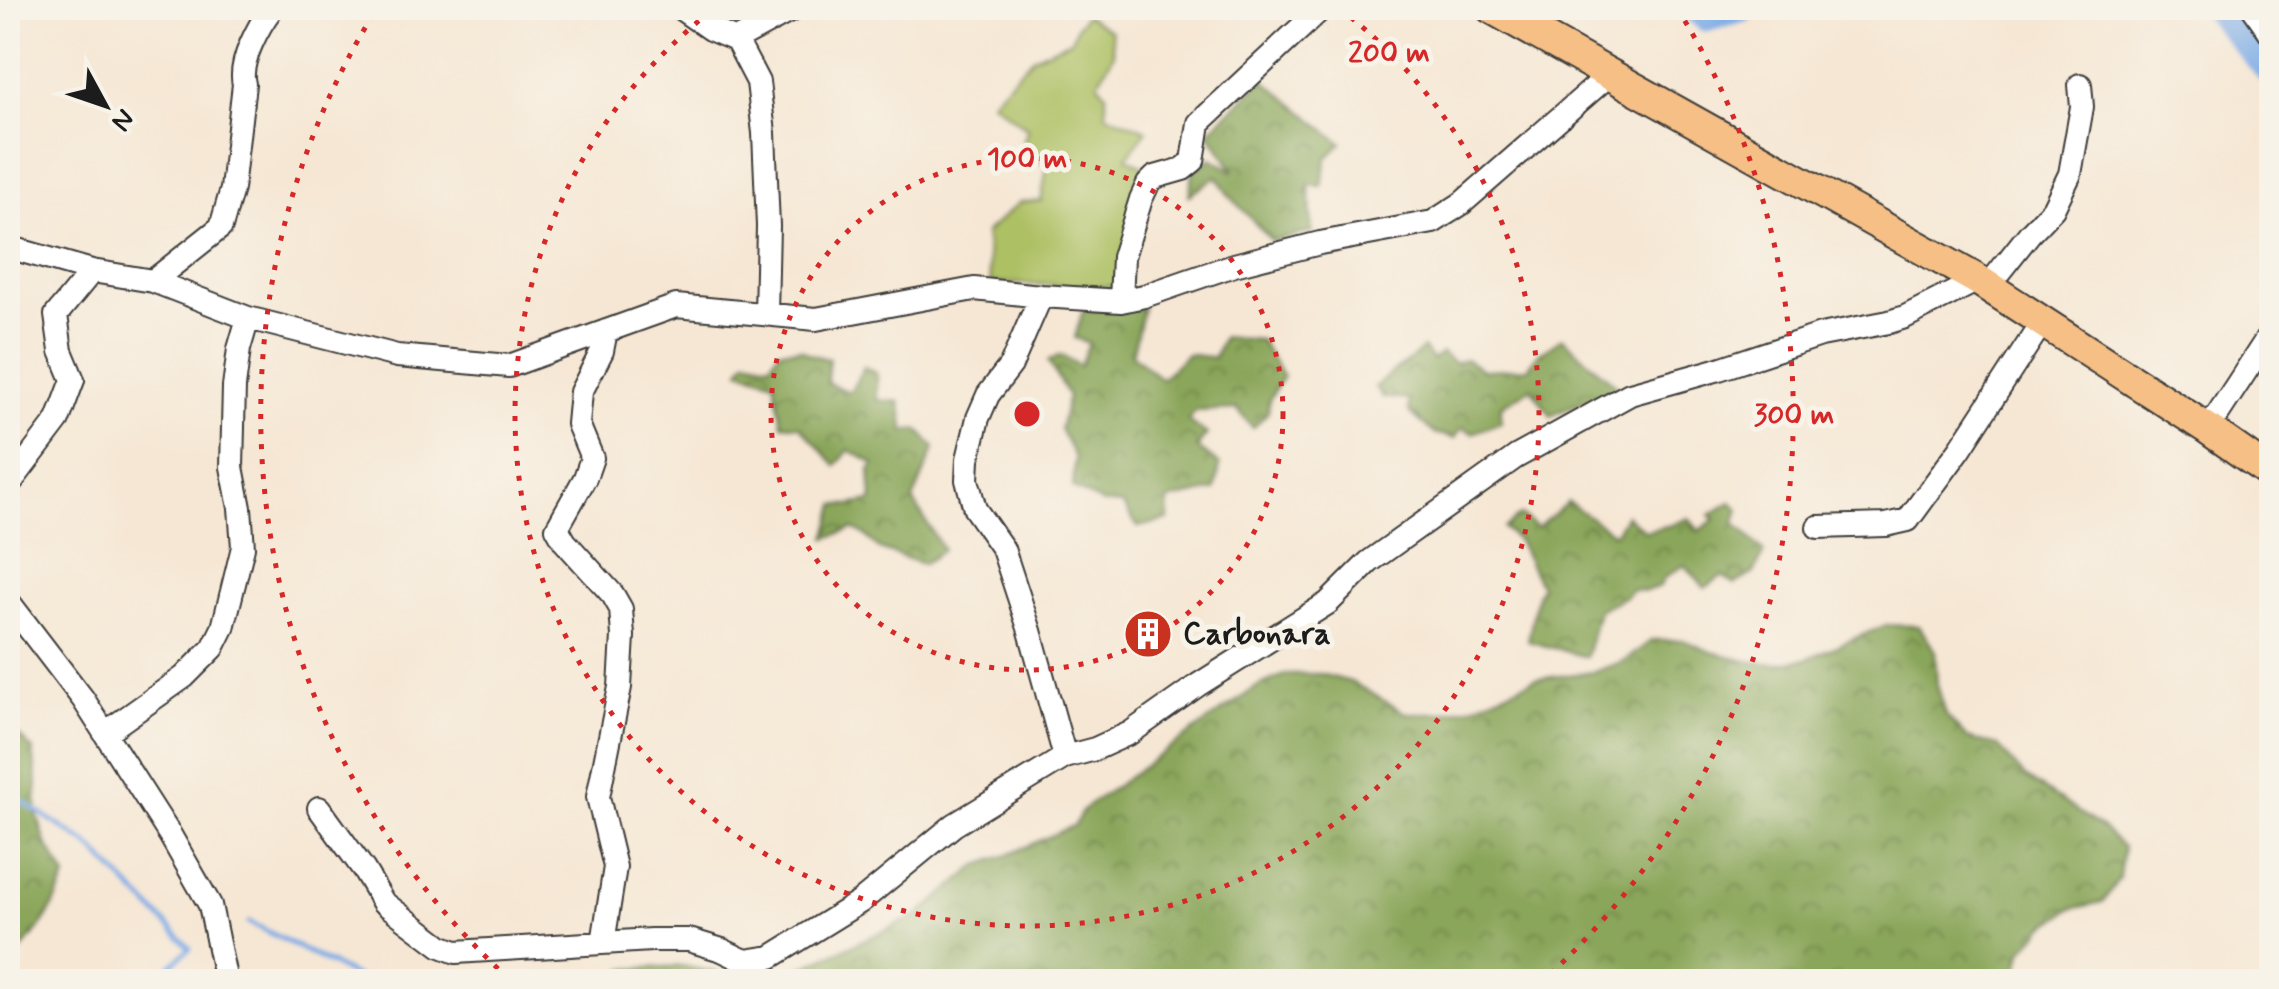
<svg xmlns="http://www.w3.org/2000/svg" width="2279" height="989" font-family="Mynerve,sans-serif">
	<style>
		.grass { fill: #adc064; stroke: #646e40; stroke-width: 2.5 }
		.forest { fill: url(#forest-crowns); stroke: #53613b; stroke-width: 2.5 }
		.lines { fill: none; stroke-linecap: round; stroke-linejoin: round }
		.stream { stroke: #7cabe6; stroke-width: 5 }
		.river { stroke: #7cabe6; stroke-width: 30 }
		.minor-casing { stroke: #3d3a38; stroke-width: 26 }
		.major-casing { stroke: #3d3a38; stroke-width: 34 }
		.minor { stroke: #fff; stroke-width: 22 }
		.major { stroke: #f5bf86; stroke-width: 30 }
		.ring { fill: none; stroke: #d62828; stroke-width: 5; stroke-dasharray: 5 10 }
		.labels { text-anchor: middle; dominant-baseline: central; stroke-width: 10; stroke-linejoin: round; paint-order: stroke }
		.poi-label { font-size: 32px; font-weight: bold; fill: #1c1c1c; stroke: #f7f3e8; text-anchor: start }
		.centre { fill: #d62828; stroke: #f7f3e8; stroke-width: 5 }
		.ring-label { font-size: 30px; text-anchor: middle; font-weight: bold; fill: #d62828; stroke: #f7f3e8; stroke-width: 10; stroke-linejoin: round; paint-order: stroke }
	</style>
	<defs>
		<pattern id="forest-crowns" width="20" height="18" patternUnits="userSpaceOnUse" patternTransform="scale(2.5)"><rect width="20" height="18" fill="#8aa65a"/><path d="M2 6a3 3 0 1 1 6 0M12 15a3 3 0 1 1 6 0" fill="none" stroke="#70864a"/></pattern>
	</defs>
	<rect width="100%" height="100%" fill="#f7f3e8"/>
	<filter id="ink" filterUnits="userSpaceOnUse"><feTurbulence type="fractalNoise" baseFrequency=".01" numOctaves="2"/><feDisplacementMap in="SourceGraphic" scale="20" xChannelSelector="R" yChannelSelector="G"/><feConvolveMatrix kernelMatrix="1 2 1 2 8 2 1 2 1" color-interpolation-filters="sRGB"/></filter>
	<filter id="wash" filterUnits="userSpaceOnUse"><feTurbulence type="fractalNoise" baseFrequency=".0048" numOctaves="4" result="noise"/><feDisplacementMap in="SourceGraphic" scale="40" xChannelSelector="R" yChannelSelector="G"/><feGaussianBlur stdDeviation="2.25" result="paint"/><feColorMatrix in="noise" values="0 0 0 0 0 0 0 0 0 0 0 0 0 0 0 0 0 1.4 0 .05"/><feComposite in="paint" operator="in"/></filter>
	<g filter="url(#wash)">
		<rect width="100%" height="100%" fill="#f6e7d4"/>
		<path class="grass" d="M1086 15 1111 31 1114 54 1098 83 1106 93V114L1147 130 1127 157 1148 169 1114 287 991 283 985 233 1020 202 1041 201 1047 167 1023 142 1028 129 991 101 1033 57 1071 40 1077 26Z"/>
		<path class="forest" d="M1259 76 1342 143 1327 158 1322 186 1309 185 1312 232 1272 241 1227 193 1217 176 1189 195 1193 172 1211 158 1234 171 1208 132 1261 82Z
			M1143 308 1132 355 1161 379 1187 354 1214 358 1223 337 1260 340 1283 376 1269 400 1268 412 1253 428 1237 409 1195 411 1188 421 1207 434 1197 447 1220 465 1215 490 1169 500 1168 520 1138 527 1123 505 1102 503 1073 488 1075 458 1060 429 1068 396 1048 361 1061 355 1080 366 1089 343 1075 338 1083 310Z
			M1562 338 1618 387 1551 416 1531 388 1501 406V422L1473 433 1462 428 1455 438 1434 433 1409 412V400L1383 397 1375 387C1390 372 1410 362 1423 348L1432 360 1441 353 1455 363 1465 359 1483 370 1528 368 1537 355Z
			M801 349 812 355 829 359 827 383 850 392 864 367 877 374V400L900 402 905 431 917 429 935 447 913 500 943 550 923 564 879 549 865 535 853 529 826 538 836 505H850L872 501 870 470 874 464 849 450 836 466 800 426 782 424 774 381 740 370 747 359 770 364 780 350Z
			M1568 502 1614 534 1626 515 1645 531 1672 525 1689 518 1699 531 1715 519 1710 515 1731 502 1739 509 1735 523 1764 552 1754 573 1735 584 1722 576 1705 588 1685 565 1665 577 1660 586 1646 591 1631 590 1626 596 1598 610 1586 657 1528 641 1537 595 1541 586 1518 541 1504 528 1521 515 1537 528Z
			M1886 625 1919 626 1935 651 1937 684 1946 715 1967 738 1998 746 2024 776 2101 827 2123 847 2119 878 2103 902 2071 909 2044 927 2022 951 2016 981H772L917 916 978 865 1008 855 1075 825 1082 810 1258 686 1286 674H1320L1351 682 1406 713H1440L1473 706 1535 679 1593 672 1625 661 1652 640H1683L1712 652 1743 660 1774 664 1806 659Z
			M8 725 33 750 37 781 36 812 46 843 66 877C52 914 39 932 12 959L8 961Z
			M683 966 756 981H611L624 969Z"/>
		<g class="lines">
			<path class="stream" d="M8 792 89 845 190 948 153 982
				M249 922 366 982"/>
			<path class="river" d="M1696 8 1707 17 1742 8
				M2216 8 2272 72"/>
		</g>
	</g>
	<g filter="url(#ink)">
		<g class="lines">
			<g class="minor-casing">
				<path id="minor" d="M680 8 710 29 736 40 758 82 764 133 768 226 766 314
					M2253 8 2272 35
					M736 40 795 8
					M8 247 92 271 153 281 221 227 232 189 244 84C238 63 259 25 272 8
					M153 281 248 318 397 356 509 366 676 306 816 319 974 289 1041 296 1121 301 1144 296 1234 265 1320 243 1433 222 1461 204 1609 75
					M1988 286 2030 233 2053 209 2070 174 2082 107 2080 85
					M1041 296 1011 365 988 395 978 418 968 459 967 480 975 509 1003 549 1030 631 1065 757
					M1121 301 1123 257 1141 199 1148 184 1155 177 1183 169 1193 161 1199 123 1322 8
					M2208 429 2272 331
					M8 486 58 420 73 380 61 351 56 315 92 271
					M1818 527 1886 525 1908 520 1960 449 2043 321
					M8 601 83 699 170 835 210 905 226 982
					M105 733 184 677 213 648 223 628 243 547 240 508 232 467 234 387 239 349 248 318
					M319 808 364 870 383 902 441 946 456 952 651 940H689L722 950 745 961 771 957 860 902 954 825 1065 757 1095 749 1130 733 1198 685 1328 603 1369 562 1516 457 1630 394 1716 370 1821 335 1889 322 1905 317 1978 280
					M603 943 615 867 598 797 620 687 623 636 621 609 613 595 565 542 557 528 585 478 592 458 578 424 581 392 602 351 606 331"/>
			</g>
			<g class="major-casing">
				<path id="major" d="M1491 8 1978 280 2208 429 2272 474"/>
			</g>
			<use href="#minor" class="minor"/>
			<use href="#major" class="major"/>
		</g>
	</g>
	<g class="ring">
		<circle cx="1027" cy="414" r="256"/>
		<path d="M1339 8A512 512 0 1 1 715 8"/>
		<path d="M509 979A767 767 0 0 1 377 8M1677 8A767 767 0 0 1 1545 979"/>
	</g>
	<defs>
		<g id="building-disc" transform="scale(2.5)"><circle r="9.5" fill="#c8321e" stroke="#f7f3e8"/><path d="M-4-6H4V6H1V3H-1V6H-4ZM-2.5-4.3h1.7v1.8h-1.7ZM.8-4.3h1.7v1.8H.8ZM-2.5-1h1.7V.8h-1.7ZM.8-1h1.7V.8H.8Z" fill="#fff"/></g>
	</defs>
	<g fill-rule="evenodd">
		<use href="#building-disc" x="1148" y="634"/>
	</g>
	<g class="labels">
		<g class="poi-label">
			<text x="1183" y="634">Carbonara</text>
		</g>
	</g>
	<circle cx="1027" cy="414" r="15" class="centre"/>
	<g class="ring-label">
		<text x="1389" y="62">200 m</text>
		<text x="1027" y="168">100 m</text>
		<text x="1794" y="424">300 m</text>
	</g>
	<rect width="2279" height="989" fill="none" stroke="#f7f3e8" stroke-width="40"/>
	<g transform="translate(105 105) rotate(130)" stroke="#f7f3e8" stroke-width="8" paint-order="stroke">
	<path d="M0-8L18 38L0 25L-18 38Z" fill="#1c1c1c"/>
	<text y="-15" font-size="28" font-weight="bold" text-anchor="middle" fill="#1c1c1c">N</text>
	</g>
</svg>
